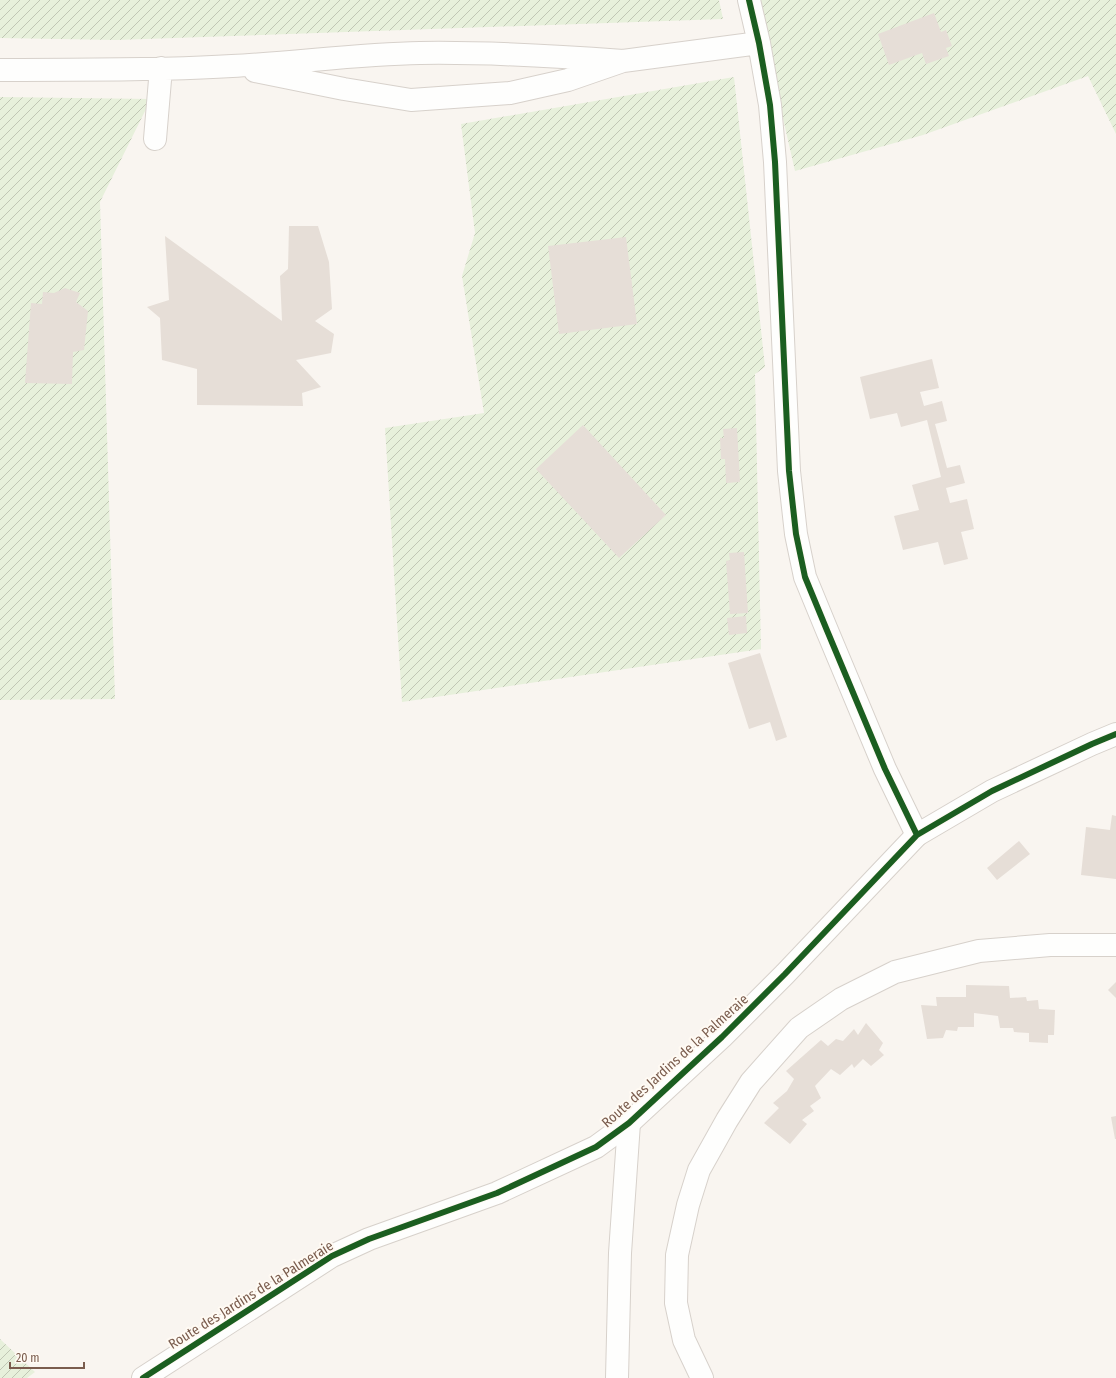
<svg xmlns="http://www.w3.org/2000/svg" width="1116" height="1378" font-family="'Fira Sans Condensed',sans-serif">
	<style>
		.garden { fill: url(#garden-furrows) }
		.building { fill: #e6ded7 }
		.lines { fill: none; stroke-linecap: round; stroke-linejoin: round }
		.minor-casing { stroke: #d7d1cb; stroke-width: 24 }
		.tertiary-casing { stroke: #d7d1cb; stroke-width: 24 }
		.minor { stroke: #fefefd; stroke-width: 22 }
		.tertiary { stroke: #fefefd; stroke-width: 22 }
		.cycleway-casing { stroke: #fffaf3; stroke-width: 8 }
		.cycleway { stroke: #1b5e20; stroke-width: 6 }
		.labels { text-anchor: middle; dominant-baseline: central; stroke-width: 4; stroke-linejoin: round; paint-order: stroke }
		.street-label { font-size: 14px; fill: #7a5c4d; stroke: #fffaf3 }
	</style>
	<defs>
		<pattern id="garden-furrows" width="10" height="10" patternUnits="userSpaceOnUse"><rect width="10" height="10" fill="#e7f0db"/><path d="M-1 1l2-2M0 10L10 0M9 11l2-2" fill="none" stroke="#c0c6b4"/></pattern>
	</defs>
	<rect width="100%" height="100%" fill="#f9f5f0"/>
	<path class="garden" d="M0 0H719L723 19 116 40 0 38Z
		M756 0H1116V134L1088 76 923 135 795 171Z
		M734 77 765 367 755 374 761 649 402 702 385 428 484 413 462 276 475 233 461 124Z
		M0 97 151 99 100 202 115 699 0 700Z
		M0 1339 35 1372 27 1378H0Z"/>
	<path class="building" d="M934 13 941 32 946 30 952 46 946 48 949 56 926 64 922 53 889 65 878 34Z
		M289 226H318L329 262 332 309 315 321 334 334 331 353 296 360 321 387 302 393 303 406 197 405V369L162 360 160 318 147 307 169 300 165 236 282 321 280 276 288 269Z
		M626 237 637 324 559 334 548 246Z
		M65 288 80 293 76 302 88 311 84 350 73 352 72 384 25 383 31 303 42 304 43 292 54 293Z
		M932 359 939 388 920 392 924 406 942 401 947 421 935 424 947 468 960 465 965 483 946 488 950 503 967 499 974 529 961 532 968 559 944 565 938 542 903 550 894 516 919 510 912 485 941 477 927 420 901 427 897 413 870 419 860 377Z
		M583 425 666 515 619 558 536 469Z
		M737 428 740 482 726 483 725 459H721L720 438H724L723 429Z
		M744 552 748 613 730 614 726 561 730 560 729 553Z
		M746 616 747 633 729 635 727 618Z
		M760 653 787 737 776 741 770 722 749 729 728 663Z
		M1112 815 1116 816V879L1081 875 1086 827 1110 830Z
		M1019 841 1030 854 997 880 987 868Z
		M1116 982V998L1108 990Z
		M966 985 1009 986 1010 998 1026 997 1027 1001 1038 1000 1039 1009 1055 1010 1054 1035H1048V1043L1029 1042V1033L1014 1032 1013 1028H1000L998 1016 974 1013V1027H958L957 1031 946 1030 943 1038 927 1039 921 1005 937 1006 936 997H966Z
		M866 1023 883 1043 879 1050 884 1055 871 1066 863 1059 854 1068 852 1064 840 1075 831 1069 815 1086 821 1098 810 1106 814 1111 802 1120 807 1124 790 1144 764 1123 779 1108 773 1103 787 1091 794 1079 786 1071 821 1040 828 1046 836 1039 843 1041 854 1029 858 1035Z
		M1116 1116V1139H1115L1111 1117Z"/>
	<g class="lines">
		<g class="minor-casing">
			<path id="minor" d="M749 0 759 43 770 105 775 162 789 471 796 534 805 577 826 628 885 769 917 835
				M0 70C77 69 155 71 232 66 295 63 357 54 420 53 488 52 556 56 623 61
				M255 71 344 89 411 100 510 93 568 80 623 61 759 43
				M155 139 161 68
				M617 1378 620 1253 629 1123
				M702 1378 684 1340 676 1303 677 1255 688 1205 699 1170 727 1120 751 1082 799 1028 841 999 895 972 979 951 1050 945H1116"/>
		</g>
		<g class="tertiary-casing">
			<path id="tertiary" d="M143 1378 332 1256 369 1239 497 1193 596 1147 629 1123 722 1037 785 974 917 835 992 791 1092 744 1116 734"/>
		</g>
		<use href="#minor" class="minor"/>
		<use href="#tertiary" class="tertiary"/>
		<g class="cycleway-casing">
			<path id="cycleway" d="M749 0 759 43 770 105 775 162 789 471 796 534 805 577 826 628 885 769 917 835
				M143 1378 332 1256 369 1239 497 1193 596 1147 629 1123 722 1037 785 974 917 835 992 791 1092 744 1116 734"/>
		</g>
		<use href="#cycleway" class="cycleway"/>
	</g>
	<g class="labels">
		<g class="street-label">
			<text transform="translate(675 1061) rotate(-42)">Route des Jardins de la Palmeraie</text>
			<text transform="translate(251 1295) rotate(-32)">Route des Jardins de la Palmeraie</text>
		</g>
	</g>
	<path d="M10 1362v6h74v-6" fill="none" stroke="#7a5c4d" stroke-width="2"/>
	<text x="16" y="1362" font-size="12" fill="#7a5c4d" stroke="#fffaf3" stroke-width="3" paint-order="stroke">20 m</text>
</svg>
